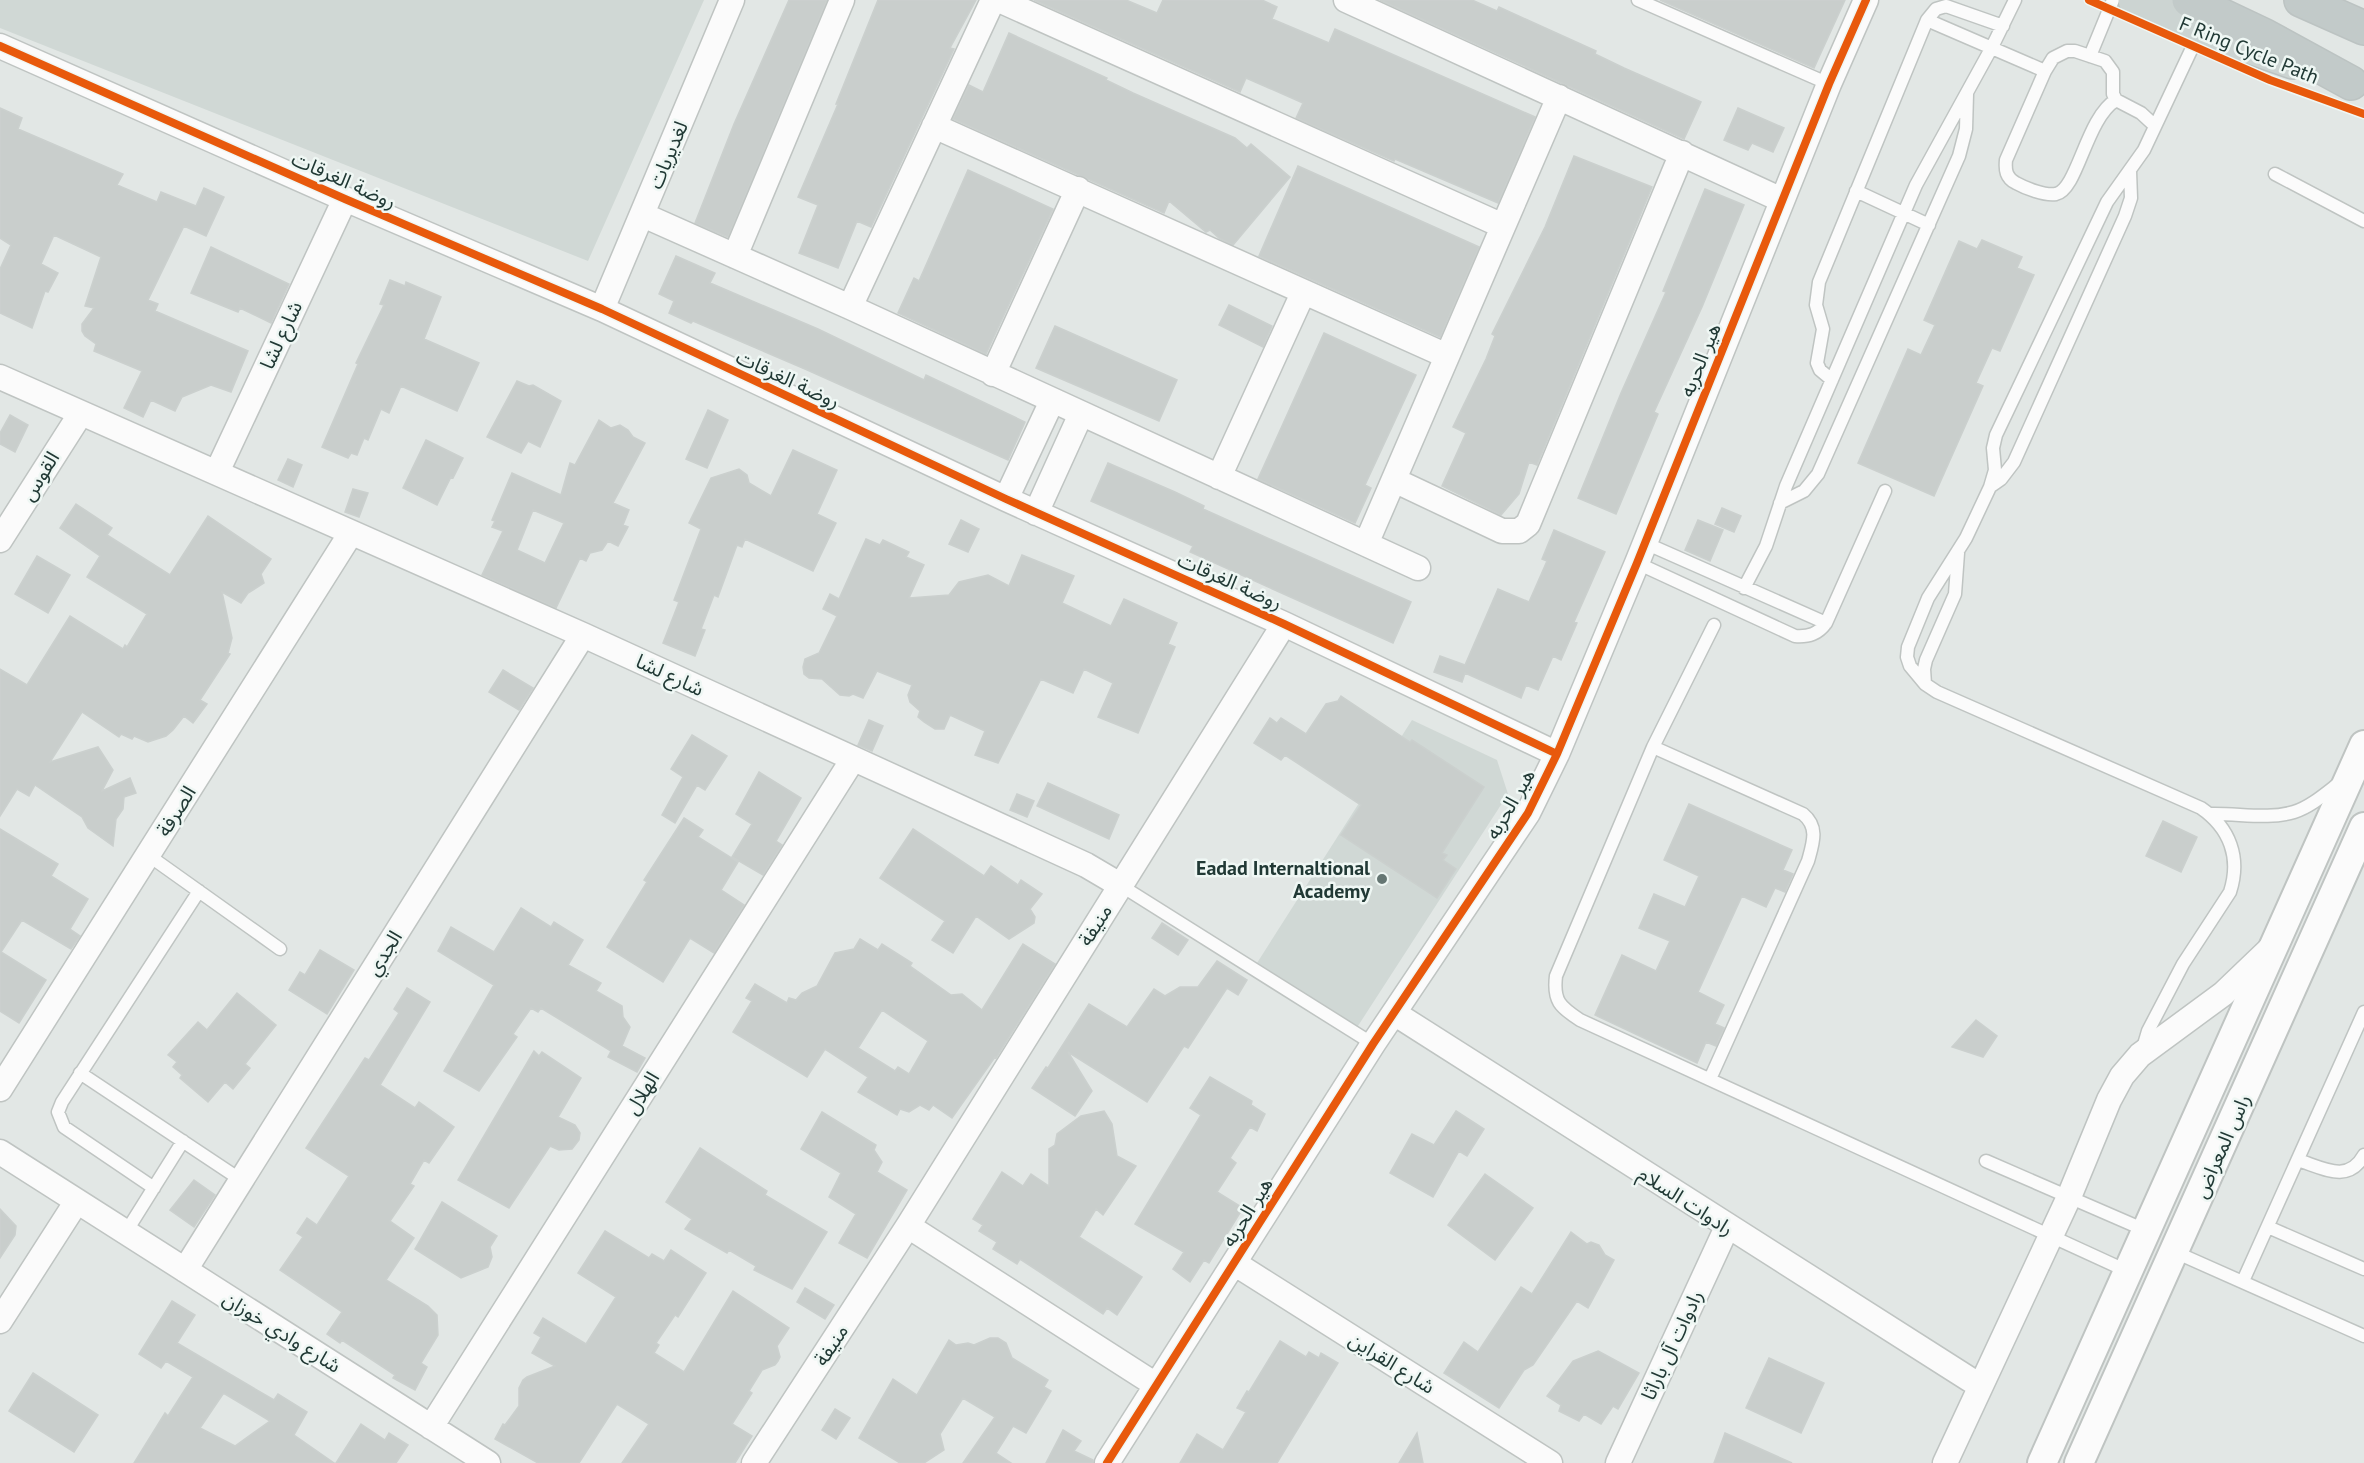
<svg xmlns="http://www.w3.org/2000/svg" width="2364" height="1463" font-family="'PT Sans','Noto Sans Arabic',sans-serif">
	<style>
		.built { fill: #d0d8d5 }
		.building { fill: #c9cecc; stroke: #cbd0ce; stroke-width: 1.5; fill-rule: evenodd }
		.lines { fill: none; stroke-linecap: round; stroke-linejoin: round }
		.service-casing { stroke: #bfc4c2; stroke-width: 15 }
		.minor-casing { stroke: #bfc4c2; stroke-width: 27 }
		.tertiary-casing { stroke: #bfc4c2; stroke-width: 32 }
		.primary-casing { stroke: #bcc3c2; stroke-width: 36 }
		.trunk-casing { stroke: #bcc3c2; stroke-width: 36 }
		.service { stroke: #fbfbfb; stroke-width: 12 }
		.minor { stroke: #fbfbfb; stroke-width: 24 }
		.tertiary { stroke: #fbfbfb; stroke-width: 28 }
		.primary { stroke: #ccd4d2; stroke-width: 33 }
		.trunk { stroke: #c2cac9; stroke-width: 33 }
		.cycleway-casing { stroke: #eff7f4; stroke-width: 11 }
		.cycleway { stroke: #e8590c; stroke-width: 8 }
		.poi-dot { fill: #657673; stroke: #eff7f4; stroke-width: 2 }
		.labels { text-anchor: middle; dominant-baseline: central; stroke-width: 5; stroke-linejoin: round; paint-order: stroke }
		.street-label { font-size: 20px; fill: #213935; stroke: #eff7f4 }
		.poi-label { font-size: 20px; font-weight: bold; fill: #213935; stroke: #eff7f4; text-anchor: end }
	</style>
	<rect width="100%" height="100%" fill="#e2e7e5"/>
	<path class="built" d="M0 0H704L588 261 0 28Z
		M1412 720 1497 760 1508 794 1356 1029 1257 963Z"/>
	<path class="building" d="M789 0H827L728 237 695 223 734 124Z
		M878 0H976L950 48 954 49 871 227 857 221 838 268 799 253 818 205 798 197 838 104H836Z
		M1034 0H1126L1157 13 1163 0H1262L1277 7 1272 19 1329 43 1335 29 1535 117 1498 203 1395 159 1394 161 1296 118 1303 103 1246 78 1240 92Z
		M1380 0H1472L1497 11 1499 7 1596 51 1595 54 1624 68 1701 102 1684 139Z
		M1660 0H1845L1814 68Z
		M1009 33 1107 78 1106 80 1133 93 1235 138 1247 148 1251 144 1290 177 1233 245 1219 238 1210 230 1206 232 1169 201 1164 213 953 119 969 85 983 92Z
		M0 108 22 118 18 129 123 174 117 185 157 202 161 192 196 206 204 188 224 197 206 236 184 226 148 300 158 304 155 311 248 351 231 392 211 385 182 397 175 411 151 400 143 417 124 408 142 371 94 351 96 344 85 336 82 331V324L94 308 85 306 101 257 54 235 41 264 58 273 48 292 45 291 32 328 0 313V269L11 245 0 238Z
		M1738 108 1784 128 1773 152 1752 143 1748 150 1724 140Z
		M1574 156 1652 187 1537 465 1529 462 1519 494 1501 515 1442 486 1466 433 1453 427 1486 359 1495 336 1492 334 1545 227Z
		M1298 166 1479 247 1440 337 1259 256Z
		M968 170 1053 209 986 354 898 313 914 278 919 281Z
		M1705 189 1744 205 1702 307 1654 412 1658 414 1616 514 1578 498 1621 393 1666 292 1663 291Z
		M1982 240 2022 257 2017 268 2034 275 2000 351 1992 348 1976 383 1983 386 1934 496 1858 463 1908 349 1921 355 1935 325 1924 320 1959 241 1977 249Z
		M211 247 289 284 271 323 240 308 238 312 191 293Z
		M676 256 715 273 710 283 818 329 924 380 926 375 1025 422 1008 460 805 369 693 321 691 323 669 313 674 301 659 294Z
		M390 280 405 286 406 282 441 297 424 339 479 363 457 411 401 386 389 413 381 409 368 440 364 438 357 455 351 453 348 458 322 447 358 364 356 363 384 305 380 304Z
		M1229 305 1272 326 1263 347 1219 325Z
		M1055 326 1177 380 1159 421 1036 368Z
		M1324 333 1416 375 1365 485 1371 488 1355 523 1258 479Z
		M517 381 529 386 533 385 561 401 540 447 528 441 521 453 487 437Z
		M708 410 728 420 707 468 686 459Z
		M10 415 28 425 15 452 0 444V433Z
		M599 420 611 428 620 425 628 430 633 437 645 443 613 503 629 510 623 525 628 527 618 546 608 541 602 550 590 553 586 561 580 558 556 608 482 575 503 531 492 527 495 521 492 520 512 473 561 495 570 463 575 465ZM533 510 564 523 545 563 517 550Z
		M426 440 463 458 453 478 451 477 437 505 403 488Z
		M793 450 837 470 817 514 836 523 813 571 745 539 742 547 737 545 718 597 714 595 701 629 705 630 695 656 663 643 679 602 674 600 701 529 689 523 711 478 739 469 747 475 749 483 771 496Z
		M288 459 302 465 293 487 278 480Z
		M1108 463 1175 492 1204 506 1203 509 1243 527 1411 602 1393 643 1190 552 1193 546 1091 501Z
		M353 489 368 493 359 517 345 512Z
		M76 504 112 528 107 535 170 575 208 516 271 559 261 574 264 583 248 593 241 603 222 592 232 638 228 653 230 654 200 700 207 704 193 723 184 716 173 730 166 736 148 742 134 736 132 739 121 734 119 737 82 712 50 762 98 747 113 770 102 791 130 778 136 793 124 797 123 809 116 819 113 846 88 828 82 817 35 785 29 796 17 789 0 816V669L27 685 70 616 123 649 125 645 127 647 147 614 87 577 100 556 60 528Z
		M1722 508 1741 516 1734 532 1715 524Z
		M961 520 979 529 968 552 949 544Z
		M1698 520 1723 530 1710 561 1685 550Z
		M1554 530 1605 552 1574 622 1577 623 1561 660 1553 656 1538 690 1526 685 1521 698 1465 673 1462 682 1434 672 1440 656 1465 665 1498 589 1529 602 1547 561 1542 559Z
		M866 539 880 545 883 540 909 552 906 557 924 565 909 598 949 595 959 582 988 575 1009 586 1022 555 1074 576 1062 603 1111 626 1124 599 1177 623 1168 644 1175 647 1138 733 1098 717 1113 683 1084 669 1073 693 1041 679 998 763 975 755 985 731 950 715 944 729H935L924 722 918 717 920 711 910 702 908 695 912 685 877 671 863 698 853 694 849 696 840 695 822 679 809 678 804 674 803 667 805 659 819 653 837 616 823 609 830 594 839 599Z
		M37 556 70 575 48 613 15 594Z
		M503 670 533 688 519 710 489 692Z
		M1341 696 1410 742 1412 740 1484 787 1442 853 1447 855 1443 860 1456 869 1437 898 1341 835 1361 805 1285 755 1281 760 1254 743 1270 718 1277 723 1281 718 1306 734 1326 704 1338 701Z
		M869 720 883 726 872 751 858 745Z
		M692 735 727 756 705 790 697 785 675 823 662 815 683 777 671 769Z
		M759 772 801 798 776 841 782 845 763 875 732 857 752 824 736 814Z
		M1048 783 1119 815 1109 839 1037 806Z
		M1017 794 1034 801 1027 817 1010 810Z
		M1689 804 1792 850 1783 870 1793 874 1785 892 1775 888 1766 907 1742 896 1698 992 1724 1005 1715 1024 1724 1028 1716 1046 1706 1042 1697 1063 1595 1015 1622 955 1656 971 1670 941 1639 928 1654 894 1685 907 1699 876 1664 860Z
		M684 818 703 830 698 837 738 862 721 890 744 905 714 953 690 938 663 982 607 947 647 882 644 880Z
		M2163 821 2197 837 2181 872 2146 856Z
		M0 829 58 864 51 876 88 899 70 929 80 936 71 949 22 920 1 952 46 980 19 1023 0 1011Z
		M913 829 984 876 991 866 1018 885 1021 880 1042 894 1030 909 1035 917 1034 923 1009 939 976 916 953 953 932 940 945 921 880 878Z
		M521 908 551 927 554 922 583 940 568 965 601 983 596 991 622 1006 623 1017 630 1027 622 1046 645 1058 637 1072 608 1057 611 1051 541 1008 538 1012 531 1008 513 1034 517 1037 479 1091 444 1071 494 985 438 951 451 927 494 952Z
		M1162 923 1188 940 1178 955 1152 938Z
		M860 939 878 950 882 944 912 963 910 966 951 995 962 994 982 1010 1023 944 1055 964 996 1058 995 1057 952 1118 933 1105 929 1110 920 1105 909 1112 900 1109 897 1115 858 1092 868 1077 825 1049 807 1077 733 1032 752 1001 746 998 755 984 787 1003 789 998 796 1000 802 993 817 986 835 953 854 949ZM882 1010 928 1041 909 1074 898 1067 895 1071 858 1048Z
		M320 950 354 970 327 1014 289 990 300 972 305 975Z
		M1217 961 1247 980 1238 995 1227 988 1188 1048 1184 1046 1147 1102 1068 1052 1092 1091 1075 1116 1032 1088 1046 1067 1048 1068 1089 1004 1127 1027 1154 989 1165 996 1180 987H1198Z
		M407 988 430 1002 380 1085 415 1108 419 1102 454 1127 429 1163 424 1160 410 1184 414 1186 390 1221 414 1238 386 1280 428 1306 437 1315 438 1335 421 1363 427 1367 415 1390 393 1378 395 1375 342 1340 340 1343 327 1334 342 1312 280 1270 303 1237 297 1233 307 1218 317 1225 349 1176 306 1148 365 1058 369 1060 399 1013 394 1009Z
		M237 993 276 1025 245 1064 250 1068 233 1089 225 1082 208 1102 180 1078 182 1075 173 1067 177 1062 168 1055 198 1022 207 1030Z
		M1976 1020 1997 1036 1983 1057 1952 1047Z
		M534 1051 539 1056 542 1052 581 1078 558 1117 575 1125 580 1133 579 1140 572 1149 559 1150 550 1146 509 1208 458 1180Z
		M1210 1077 1252 1101 1251 1105 1265 1114 1257 1131 1250 1127 1230 1158 1236 1163 1217 1192 1243 1208 1209 1263 1204 1260 1190 1282 1173 1269 1184 1252 1135 1224 1201 1115 1190 1108Z
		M1104 1111 1112 1124 1117 1156 1136 1166 1103 1215 1096 1209 1079 1237 1142 1277 1117 1315 1107 1308 1103 1314 1020 1259 1017 1264 993 1249 997 1242 979 1231 983 1225 973 1219 1002 1172 1023 1186 1031 1174 1049 1186V1149L1055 1145 1057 1134 1081 1116Z
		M1456 1111 1484 1129 1467 1156 1459 1151 1433 1197 1390 1173 1412 1134 1434 1145Z
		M822 1112 876 1145 874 1150 882 1162 877 1172 907 1190 867 1258 839 1243 856 1214 829 1197 841 1173 801 1149Z
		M700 1148 767 1191 765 1195 827 1232 792 1289 754 1270 756 1266 729 1250 727 1253 685 1229 692 1219 666 1202Z
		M1485 1174 1533 1208 1495 1260 1448 1225Z
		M194 1180 215 1195 194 1227 170 1210Z
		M442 1202 497 1236 490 1247 492 1257 488 1267 461 1278 415 1249Z
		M0 1209 16 1226 15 1235 0 1258Z
		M605 1231 649 1258 652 1254 664 1261 671 1250 706 1273 678 1317 675 1315 656 1343 659 1345 654 1353 684 1372 733 1291 789 1328 777 1346 780 1357 778 1361 775 1365 762 1370 749 1391 752 1393 732 1424 752 1436 735 1463H622L649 1424 617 1404 579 1463H538L495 1439 503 1424 505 1425 519 1406V1388L523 1380 527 1377 555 1366 532 1353 541 1337 534 1333 543 1318 586 1344 616 1297 578 1273Z
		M1571 1232 1587 1244 1591 1242 1599 1245 1605 1255 1614 1260 1588 1308 1577 1301 1533 1365 1524 1370 1499 1408 1444 1373 1464 1342 1478 1352 1521 1287 1532 1294Z
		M805 1288 834 1305 825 1319 797 1302Z
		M172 1301 195 1315 177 1343 274 1400 278 1394 307 1412 294 1435 334 1463H134L165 1413 168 1416 193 1377 166 1361 161 1368 139 1354ZM223 1394H225L270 1421 235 1446 200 1428Z
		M990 1338H998L1006 1343 1012 1358 1048 1380 1044 1387 1051 1391 1026 1433 1013 1426 996 1453 1011 1463H963L995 1417 963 1398 940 1434 944 1450 924 1463H900L859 1438 893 1379 917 1395 949 1340 956 1345 968 1343 974 1345Z
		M1280 1341 1306 1357 1309 1352 1319 1358 1321 1353 1338 1363 1277 1463H1180L1197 1434 1223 1450 1246 1412 1237 1408 1247 1391 1249 1392Z
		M1598 1351 1639 1373 1618 1409 1613 1406 1601 1424 1584 1414 1579 1421 1559 1411 1561 1405 1547 1396 1573 1361Z
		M1769 1358 1824 1383 1801 1433 1746 1408Z
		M33 1373 98 1415 74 1452 9 1411Z
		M835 1409 850 1418 836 1439 822 1430Z
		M361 1424 385 1440 389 1433 408 1445 396 1463H336Z
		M1063 1430 1081 1441 1074 1451 1093 1460V1463H1046Z
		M1417 1433 1423 1463H1399Z
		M1725 1433 1792 1463H1714Z"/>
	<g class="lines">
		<g class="service-casing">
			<path id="service" d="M1638 0 1829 84
				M1927 20 2045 71
				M2090 56 2113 0
				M2116 100C2086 118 2078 189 2056 194 2045 196 2025 188 2016 183 2006 178 2005 170 2006 160L2045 71 2053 58 2067 51H2075L2105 61 2113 72V94L2116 100 2141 113 2154 125
				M2275 174 2364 221
				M1856 191 1929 225
				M1832 380 1820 370 1817 363 1823 329 1816 305 1819 282 1927 20 1936 9 1946 6 2003 26
				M1991 486 2001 479 2014 462 2125 216 2131 198 2130 171
				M1780 503 1804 491 1818 474 1959 156 1966 129 1967 94
				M1645 543 1826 623
				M1637 563 1795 636C1809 637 1818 634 1826 623L1885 491
				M1744 588 1766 546 1786 486 1916 185 1992 47 2015 0
				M1714 625 1653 747 1556 976C1553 1001 1560 1007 1580 1020L2127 1271
				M1925 684 1924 669 1926 660 1955 594 1958 553
				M1653 747 1803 814C1819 827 1813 843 1808 861L1710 1079
				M2210 814C2238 813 2268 820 2294 812 2310 807 2325 794 2338 784
				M148 855 280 949
				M1120 885 1373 1044
				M2143 1048 2148 1031 2183 964 2230 892C2241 858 2230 828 2201 808L1937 692 1925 684 1910 666 1907 657 1908 647 1928 598 1966 538 1990 487 1995 470 1993 448 1996 435 2107 202 2144 150 2193 46V28
				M80 1073 241 1180
				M2298 1160C2323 1168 2348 1184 2364 1155
				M1986 1161 2145 1230
				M154 1188 64 1127 58 1112 62 1102 199 891
				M2268 1227 2364 1269
				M126 1232 183 1141
				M2175 1252 2364 1336
				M2243 1281 2364 1012"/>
		</g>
		<g class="minor-casing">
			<path id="minor" d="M999 0 1503 226
				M1346 0 1782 200
				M0 46 345 199 602 309 1006 499 1284 624 1557 754
				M934 126 1447 356
				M643 215 850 307 1418 568
				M735 256 842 0
				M850 307 993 0
				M602 309 732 0
				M993 374 1078 189
				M0 377 583 635 1086 865 1120 885
				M217 472 345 199
				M1219 477 1303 293
				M1394 480 1502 531H1519L1528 524 1682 153
				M1006 499 1052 401
				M1036 513 1081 414
				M0 540 81 413
				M1366 544 1559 97
				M1394 1013 1980 1386
				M0 1089 351 533
				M0 1152 488 1463
				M908 1226 1156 1385
				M1234 1263 1550 1463
				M185 1270 583 635
				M0 1321 77 1201
				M431 1427 853 759
				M754 1463 908 1226 1284 624
				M1107 1463 1373 1044 1528 813 1557 754 1637 563 1829 84 1866 0
				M1618 1463 1727 1227
				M1945 1463 2069 1197 2109 1100 2122 1076 2140 1055 2223 994 2269 950"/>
		</g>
		<g class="tertiary-casing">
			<path id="tertiary" d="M2042 1463 2364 745
				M2079 1463 2364 827"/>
		</g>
		<g class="primary-casing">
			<path id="primary" d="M2135 0 2193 27 2293 62"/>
		</g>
		<g class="trunk-casing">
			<path id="trunk" d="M2189 0 2265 36 2351 83
				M2301 0 2364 28"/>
		</g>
		<use href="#service" class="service"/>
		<use href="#minor" class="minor"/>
		<use href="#tertiary" class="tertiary"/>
		<use href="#primary" class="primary"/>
		<use href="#trunk" class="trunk"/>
		<g class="cycleway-casing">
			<path id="cycleway" d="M2089 0 2270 80 2364 114
				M0 46 345 199 602 309 1006 499 1284 624 1557 754
				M1107 1463 1373 1044 1528 813 1557 754 1637 563 1829 84 1866 0"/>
		</g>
		<use href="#cycleway" class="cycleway"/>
	</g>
	<circle class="poi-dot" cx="1382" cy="879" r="6"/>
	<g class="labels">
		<g class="street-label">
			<text transform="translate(2249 50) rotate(22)">F Ring Cycle Path</text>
			<text transform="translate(668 155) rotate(-67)">لغديريات</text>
			<text transform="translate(344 180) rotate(24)">روضة الغرقات</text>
			<text transform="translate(281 335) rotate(-65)">شارع لشا</text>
			<text transform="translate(1700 360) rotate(-68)">هير الحربه</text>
			<text transform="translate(788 379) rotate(25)">روضة الغرقات</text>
			<text transform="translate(40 476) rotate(-58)">القوس</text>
			<text transform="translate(1230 581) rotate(24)">روضة الغرقات</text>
			<text transform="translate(670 675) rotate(25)">شارع لشا</text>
			<text transform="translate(1510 804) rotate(-60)">هير الحربه</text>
			<text transform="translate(176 811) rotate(-58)">الصرفة</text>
			<text transform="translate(1095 925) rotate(-58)">منيفة</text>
			<text transform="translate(384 953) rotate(-58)">الجدي</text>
			<text transform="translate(642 1093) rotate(-58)">الهلال</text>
			<text transform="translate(2222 1146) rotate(-66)">راس المعراض</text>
			<text transform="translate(1686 1201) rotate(33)">رادوات السلام</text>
			<text transform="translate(1247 1212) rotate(-58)">هير الحربه</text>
			<text transform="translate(282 1332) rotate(32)">شارع وادي خوزان</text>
			<text transform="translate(831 1345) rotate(-57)">منيفة</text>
			<text transform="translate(1672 1345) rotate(-65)">رادوات آل باراثا</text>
			<text transform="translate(1392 1363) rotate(32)">شارع القراين</text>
		</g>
		<g class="poi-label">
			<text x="1370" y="868">Eadad Internaltional<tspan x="1370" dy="23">Academy</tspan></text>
		</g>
	</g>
</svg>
